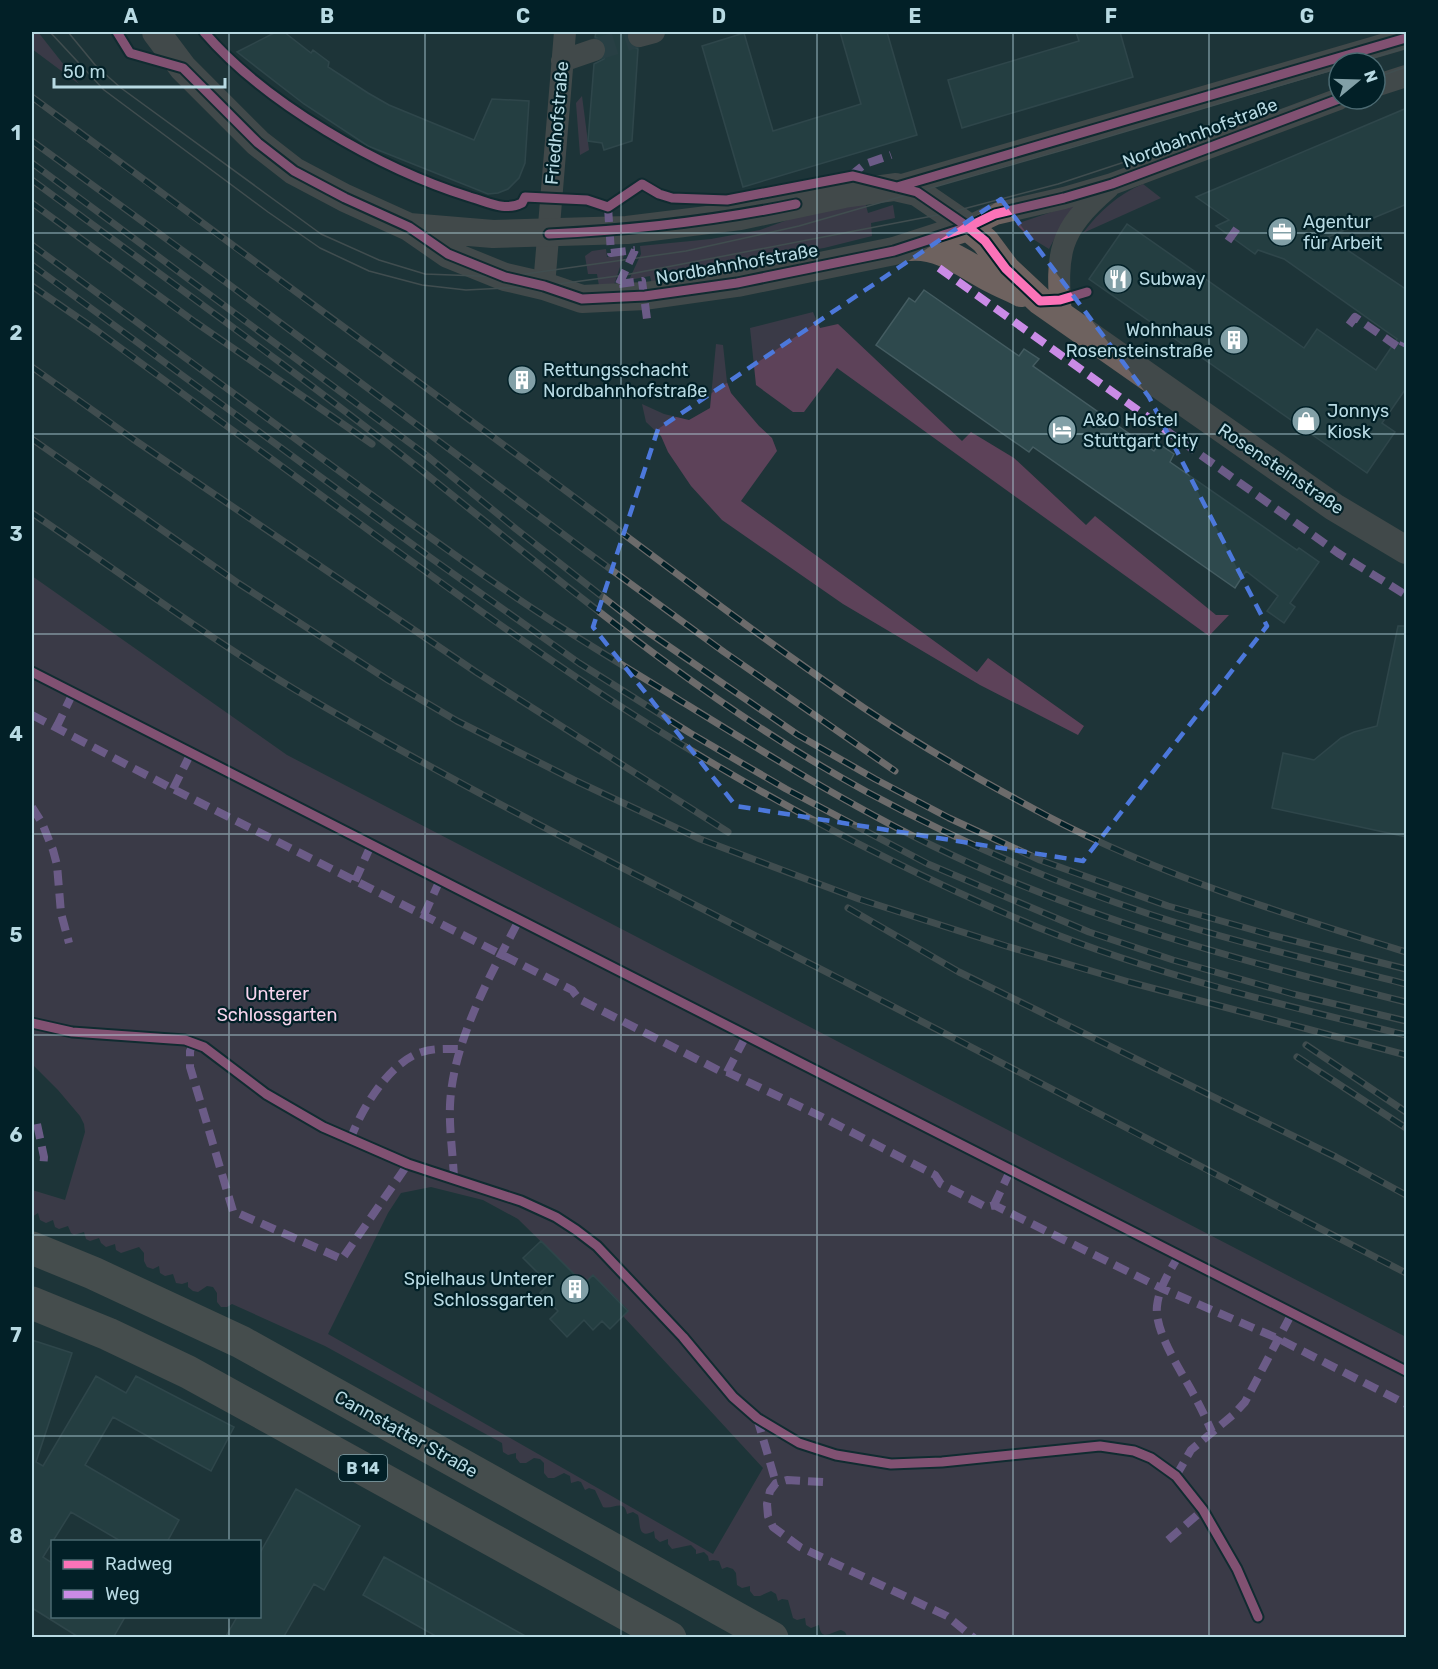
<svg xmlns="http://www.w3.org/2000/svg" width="1438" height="1669" font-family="Rubik,sans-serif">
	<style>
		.green { fill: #5d4259; fill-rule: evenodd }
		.building { fill: #2e494d; stroke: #445c61; stroke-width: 1.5 }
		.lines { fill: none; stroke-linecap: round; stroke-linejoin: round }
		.minor-tunnel { stroke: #354d52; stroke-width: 22; stroke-dasharray: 22 11; stroke-linecap: butt }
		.minor { stroke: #6e625f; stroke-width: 22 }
		.tertiary { stroke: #6e625f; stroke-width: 28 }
		.primary { stroke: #766a66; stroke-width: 33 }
		.tram { stroke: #6c6b6b; stroke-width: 1.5 }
		.rail-casing { stroke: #6c6b6b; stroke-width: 7 }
		.rail { stroke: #022027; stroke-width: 4.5; stroke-dasharray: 14; stroke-linecap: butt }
		.quiet { stroke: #ca8be6; stroke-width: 8; stroke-dasharray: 15 8; stroke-linecap: butt }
		.cycleway-casing { stroke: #022027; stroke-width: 13 }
		.cycleway { stroke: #fb73b8; stroke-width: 9 }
		.marked { fill: none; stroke: #4c78db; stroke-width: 4.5; stroke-dasharray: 12 8; stroke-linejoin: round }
		.grid { fill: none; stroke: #b8dae3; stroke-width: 1.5; stroke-opacity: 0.55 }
		.labels { text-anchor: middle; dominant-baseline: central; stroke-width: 4.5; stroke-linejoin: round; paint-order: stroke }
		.shield { fill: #022027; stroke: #81a2ab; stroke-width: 1.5 }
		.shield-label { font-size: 16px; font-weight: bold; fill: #b8dae3 }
		.street-label { font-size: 18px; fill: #b8dae3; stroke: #022027 }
		.poi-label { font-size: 18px; fill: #b8dae3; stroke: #022027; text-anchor: start }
		.park-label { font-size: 18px; fill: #f6d3ec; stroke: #022027 }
		.neatline { fill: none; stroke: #b8dae3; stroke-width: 2 }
		.grid-label { font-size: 20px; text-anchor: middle; font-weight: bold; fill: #b8dae3 }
	</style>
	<rect width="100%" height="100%" fill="#1e3438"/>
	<path class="green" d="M32 32H38L79 84 32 49Z
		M582 96 589 150 580 155 576 103Z
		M1143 184 1161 198 1083 233C1100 211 1117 195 1143 184Z
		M865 202 868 213 893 205 895 218 871 223 872 236 824 248 763 258 729 273 652 284 650 276 629 280 641 254 640 246 711 239 760 230 793 218Z
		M1081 202 1061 226 1049 249 1028 236 1016 224Z
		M606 249 607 257 624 255 613 288 599 286 597 274H588L585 256 592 251Z
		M813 312 820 328 838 324 962 441 971 432 1014 458 1086 525 1095 516 1216 615H1229L1209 636 837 368 804 412H793L756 385 750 328Z
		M716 344 723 345 727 382 731 393 759 426 772 438 777 451 741 501 977 672 988 658 1084 726 1078 735 980 685 843 604 722 520 691 486 668 452 661 436 646 422 642 404 664 414 689 420 710 408Z
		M32 576 287 755 1406 1337V1637L848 1638 845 1632 841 1630C831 1632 821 1642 819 1625L811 1628 806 1625 805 1618 797 1620 793 1618 788 1600 782 1599 778 1601 776 1594 771 1591 760 1596H754L750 1591V1586L742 1588 737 1585 736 1573 733 1569 727 1567 722 1569 719 1561 713 1560 709 1561 708 1556 704 1552 696 1554V1550L691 1545 672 1549 668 1544V1539L660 1542 655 1538 654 1531C637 1540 641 1524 638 1515L633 1512 627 1514C624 1498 613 1510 603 1507L595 1490 589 1488 585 1490 581 1482 578 1481 571 1483 570 1476 564 1473 554 1478H548L544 1473V1463L540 1459 534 1458 526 1463H520L516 1458V1453L508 1455 503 1452 502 1443 325 1346 232 1304 227 1307H221L217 1302V1293L213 1287 207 1286 198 1292 193 1291 188 1287V1282L182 1284 176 1283 173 1274 165 1276 160 1273 159 1266 153 1269 147 1267 144 1261V1253L139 1247 121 1253 116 1250 115 1244 106 1247 101 1243 99 1238 90 1241 86 1239 84 1232 74 1235 71 1233 68 1226 59 1229 55 1227 53 1220 46 1223 40 1220 38 1213 32 1217V1190L65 1200 85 1132 84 1124 80 1116 58 1090 32 1064ZM431 1187 483 1200 518 1219 584 1284 593 1275 628 1310 623 1316 763 1468 713 1554 328 1334 388 1213 401 1193Z"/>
	<path class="building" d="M276 32H284L311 53 313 50 329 62 328 67 368 93 389 105 474 140 492 99 529 101 525 163 519 178 508 189 498 193 488 194 368 146 304 104 237 52Z
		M596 32H626V39L629 45 638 49 632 141 604 150 602 143 588 141 594 64 604 59 607 52V45L603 40 595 37Z
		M840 32H887L917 135 743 187 702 46 744 33 773 131 861 104Z
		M1076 32H1120L1133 77 962 128 948 80 1079 41Z
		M1407 108V204L1328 237 1407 290V387L1382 423 1395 432 1367 473 1089 279 1127 224 1304 348 1317 329 1376 370 1397 339 1284 259 1258 250 1255 254 1216 226 1229 220 1196 197Z
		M924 290 1019 356 1024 349 1039 359 1033 366 1154 451 1159 444 1174 454 1170 462 1297 550 1299 548 1319 562 1290 603 1295 607 1284 623 1267 611 1278 596 1246 571 1235 588 1033 447 1029 452 876 345 909 298 915 302Z
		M1398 626H1407V837L1272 808 1283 753 1314 760 1341 738 1354 732 1377 726Z
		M541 1241 584 1284 593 1275 628 1311 610 1329 602 1321 593 1330 584 1320 567 1337 550 1319 558 1311 540 1293 549 1284 523 1258Z
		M32 1340 72 1353 36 1462 43 1466 96 1376 126 1393 136 1376 234 1427 211 1471 113 1417 85 1465 179 1520 167 1542H122L71 1512 43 1557 52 1563V1617H125L113 1638H80L32 1608Z
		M296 1489 360 1526 324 1590 314 1584 283 1638H225L237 1617H260V1553Z
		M384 1557 529 1638H439L363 1595Z"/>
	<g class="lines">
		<path class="minor-tunnel" d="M594 50 639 36"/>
		<path class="minor" d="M639 36 654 32
			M562 61 594 50
			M1375 86 1406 76
			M895 187 1406 38
			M968 227 995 214 1064 198 1112 184 1339 99
			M544 286 565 32
			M1061 316C1056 252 1058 231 1108 188"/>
		<path class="tertiary" d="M156 32 183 68 258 143 294 171 345 198 409 227 448 254 505 277 544 286 582 299 645 296 737 283 894 251 968 227
			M409 227 493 234 627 230 740 216 844 194 895 187 917 192 968 227 985 241 1006 269 1040 301 1334 507 1406 550
			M911 247C942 245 965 265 992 279 1001 284 1012 288 1021 293"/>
		<path class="primary" d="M32 1248 93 1273 241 1342 772 1638
			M32 1303 108 1334 188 1372 670 1638"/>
		<path class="tram" d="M50 32 104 90 268 212 320 248 369 271 422 285 466 290 544 286 625 275 948 213 1058 184 1339 91
			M68 32 96 66 121 88 321 234 379 260 425 274 505 277 686 251 799 226 1070 148 1339 68
			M1355 63 1406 48
			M1375 78 1406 67"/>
		<g class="rail-casing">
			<path id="rail" d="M32 97C209 229 388 359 566 491 664 564 762 639 864 708 922 747 985 783 1047 816 1161 876 1284 914 1406 952
				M32 141 227 283 583 549 724 652 895 771
				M32 163 426 455 516 529 645 630 798 735 875 779 949 818 1040 860 1168 906 1271 935 1406 969
				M32 180C162 276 294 370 421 470 564 584 705 704 867 792 956 840 1052 882 1149 914 1233 942 1320 962 1406 984
				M32 203 195 322 372 444
				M32 245C143 326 254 409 365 490 423 532 481 575 541 614 585 643 631 670 676 698 760 750 843 802 931 845 1082 919 1244 962 1406 1002
				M32 265 431 558 579 663 690 733 786 789 928 864 1089 932 1173 960 1293 994 1406 1021
				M32 286 96 330C191 400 287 470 382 540 472 605 561 670 656 729 777 804 905 872 1037 927 1156 975 1282 1005 1406 1035
				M32 367 133 439 476 672 728 832
				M32 439 238 583 388 680 457 721 574 780 700 839 859 899 1006 946 1129 982 1406 1055
				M32 513C119 572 204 635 294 689 471 794 655 884 838 978 1028 1076 1217 1176 1406 1273
				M848 908 959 972 1336 1157 1406 1195
				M1306 1045 1406 1112
				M1297 1057 1406 1128"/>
		</g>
		<use href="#rail" class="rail"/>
		<path class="quiet" d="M850 176 865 164 891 155
			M608 207 611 253 635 250
			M1228 241 1238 227
			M939 268 1338 553 1406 595
			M619 284 642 281 647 319
			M619 284 635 250
			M1349 325 1355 317 1401 349 1404 343
			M32 715 173 789 572 990 579 999 720 1071 727 1072 820 1116 935 1175 941 1184 986 1207 994 1205 1161 1288 1279 1339 1406 1404
			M56 728 73 693
			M173 789 191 753
			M32 807 42 823 53 850 57 865 61 913 69 943
			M355 881 371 845
			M424 915 440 880
			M194 1042 190 1051V1067L233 1211 342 1259 408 1164
			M727 1072 746 1036
			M37 1124 44 1157 43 1168
			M350 1140C361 1110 389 1062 422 1052 434 1048 447 1049 459 1049
			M454 1179C453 1154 449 1129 450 1105 453 1041 490 976 519 920
			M994 1205 1011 1169
			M1179 1255C1170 1271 1159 1287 1157 1306 1154 1333 1184 1375 1196 1399 1202 1410 1207 1421 1212 1432
			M757 1418 776 1483
			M1176 1476 1191 1450 1234 1414 1245 1402 1292 1313
			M823 1482 787 1480 776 1483 770 1491 767 1504 768 1516 773 1527 800 1547 947 1616 974 1638
			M1168 1540 1203 1510"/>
		<g class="cycleway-casing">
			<path id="cycleway" d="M117 32 130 53 183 68 258 143 294 171 345 198 409 227 448 254 505 277 544 286 582 299 645 296 737 283 894 251 968 227 995 214 1064 198 1112 184 1339 99
				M204 32C265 103 380 169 470 197 488 202 505 212 522 203L525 197 587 200 608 207 642 184 659 194 672 198 727 200 853 176 917 192 968 227 985 241 1006 269 1040 301 1060 300 1087 292
				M897 187 1406 38
				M549 234C633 230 714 221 796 204
				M32 672 1406 1371
				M32 1023 72 1032 185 1040 204 1047 266 1094 323 1127 408 1164 521 1201 556 1217 576 1230 597 1246 683 1337 733 1397 757 1418 799 1443 836 1455 891 1464 942 1462 1100 1446 1134 1451 1151 1458 1176 1476 1203 1510 1237 1569 1258 1617"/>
		</g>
		<use href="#cycleway" class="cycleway"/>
	</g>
	<path d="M0 0H1438V1669H0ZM1001 199 1149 397 1267 626 1083 861 736 806 593 627 658 429Z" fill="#1e3438" fill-opacity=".55" fill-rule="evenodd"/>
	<path class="marked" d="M1001 199 1149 397 1267 626 1083 861 736 806 593 627 658 429Z"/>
	<path class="grid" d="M229 32V1542M425 32V1638M621 32V1638M817 32V1638M1013 32V1638M1209 32V1638M32 233H1406M32 434H1406M32 634H1406M32 834H1406M32 1035H1406M32 1235H1406M32 1436H1406M229 1616V1638"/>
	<defs>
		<g id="office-disc" transform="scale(1.5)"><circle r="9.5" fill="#82a0a7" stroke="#022027"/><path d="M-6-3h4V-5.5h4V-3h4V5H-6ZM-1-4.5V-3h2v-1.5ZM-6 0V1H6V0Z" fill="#fff"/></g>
		<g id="restaurant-disc" transform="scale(1.5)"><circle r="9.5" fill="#82a0a7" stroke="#022027"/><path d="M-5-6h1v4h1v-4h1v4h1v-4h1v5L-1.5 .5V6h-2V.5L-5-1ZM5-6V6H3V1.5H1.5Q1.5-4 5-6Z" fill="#fff"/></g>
		<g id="building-disc" transform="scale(1.5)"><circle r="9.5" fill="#82a0a7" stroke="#022027"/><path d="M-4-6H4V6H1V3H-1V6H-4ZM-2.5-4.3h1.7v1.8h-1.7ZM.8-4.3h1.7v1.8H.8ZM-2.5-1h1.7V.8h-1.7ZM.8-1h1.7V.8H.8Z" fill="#fff"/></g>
		<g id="shop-disc" transform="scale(1.5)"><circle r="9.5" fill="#82a0a7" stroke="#022027"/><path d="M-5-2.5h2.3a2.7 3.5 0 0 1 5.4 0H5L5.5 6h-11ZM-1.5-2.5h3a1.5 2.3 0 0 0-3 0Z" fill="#fff"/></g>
		<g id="hotel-disc" transform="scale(1.5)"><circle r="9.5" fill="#82a0a7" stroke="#022027"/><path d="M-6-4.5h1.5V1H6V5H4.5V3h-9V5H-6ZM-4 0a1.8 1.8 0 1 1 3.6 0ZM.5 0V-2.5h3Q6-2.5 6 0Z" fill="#fff"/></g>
	</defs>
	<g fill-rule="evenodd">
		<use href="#office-disc" x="1282" y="232"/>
		<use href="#restaurant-disc" x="1118" y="279"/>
		<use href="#building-disc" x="1234" y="340"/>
		<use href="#building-disc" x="522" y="380"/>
		<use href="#shop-disc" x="1306" y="421"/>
		<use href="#hotel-disc" x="1062" y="430"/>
		<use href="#building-disc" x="575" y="1289"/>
	</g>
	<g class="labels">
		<rect class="shield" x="339" y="1455" width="48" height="26" rx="4.5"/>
		<g class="shield-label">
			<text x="363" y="1468">B 14</text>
		</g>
		<g class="street-label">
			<text transform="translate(557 123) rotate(-85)">Friedhofstraße</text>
			<text transform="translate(1200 133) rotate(-21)">Nordbahnhofstraße</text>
			<text transform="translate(737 264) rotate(-10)">Nordbahnhofstraße</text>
			<text transform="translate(1281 469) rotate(34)">Rosensteinstraße</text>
			<text transform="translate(406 1434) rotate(29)">Cannstatter Straße</text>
		</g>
		<g class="poi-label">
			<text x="1303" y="222">Agentur<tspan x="1303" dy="21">für Arbeit</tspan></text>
			<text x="1139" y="279">Subway</text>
			<text x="1213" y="330" text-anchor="end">Wohnhaus<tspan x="1213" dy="21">Rosensteinstraße</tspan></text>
			<text x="543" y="370">Rettungsschacht<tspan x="543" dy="21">Nordbahnhofstraße</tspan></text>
			<text x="1327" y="411">Jonnys<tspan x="1327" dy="21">Kiosk</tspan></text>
			<text x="1083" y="420">A&amp;O Hostel<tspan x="1083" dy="21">Stuttgart City</tspan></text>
			<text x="554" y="1279" text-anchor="end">Spielhaus Unterer<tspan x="554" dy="21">Schlossgarten</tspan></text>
		</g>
		<g class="park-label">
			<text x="277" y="994">Unterer<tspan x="277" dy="21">Schlossgarten</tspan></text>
		</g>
	</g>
	<rect width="1438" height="1669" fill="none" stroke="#022027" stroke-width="66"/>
	<rect x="51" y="1540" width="210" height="78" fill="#022027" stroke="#4b6a72" stroke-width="1.5"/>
	<rect x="63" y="1560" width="30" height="9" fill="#fb73b8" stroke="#4b6a72" stroke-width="1.5"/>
	<text x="105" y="1570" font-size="18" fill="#b8dae3">Radweg</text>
	<rect x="63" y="1590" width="30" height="9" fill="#ca8be6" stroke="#4b6a72" stroke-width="1.5"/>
	<text x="105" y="1600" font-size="18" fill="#b8dae3">Weg</text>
	<g transform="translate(1357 81) rotate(71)"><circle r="28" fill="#022027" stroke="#4b6a72" stroke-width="1.5"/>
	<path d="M0-4.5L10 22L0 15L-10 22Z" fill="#82a0a7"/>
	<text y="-9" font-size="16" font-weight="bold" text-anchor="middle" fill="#b8dae3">N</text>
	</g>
	<path d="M54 78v9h171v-9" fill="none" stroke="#b8dae3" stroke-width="3"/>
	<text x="63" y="78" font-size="18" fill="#b8dae3" stroke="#022027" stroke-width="4.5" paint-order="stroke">50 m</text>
	<rect x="33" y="33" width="1372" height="1603" class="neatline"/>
	<g class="grid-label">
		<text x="131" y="23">A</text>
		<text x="327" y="23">B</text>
		<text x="523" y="23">C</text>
		<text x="719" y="23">D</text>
		<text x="915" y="23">E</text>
		<text x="1111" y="23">F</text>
		<text x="1307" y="23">G</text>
		<text x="16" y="140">1</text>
		<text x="16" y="340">2</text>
		<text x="16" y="541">3</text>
		<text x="16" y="741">4</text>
		<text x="16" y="942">5</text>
		<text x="16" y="1142">6</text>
		<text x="16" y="1342">7</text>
		<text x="16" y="1543">8</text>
	</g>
</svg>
